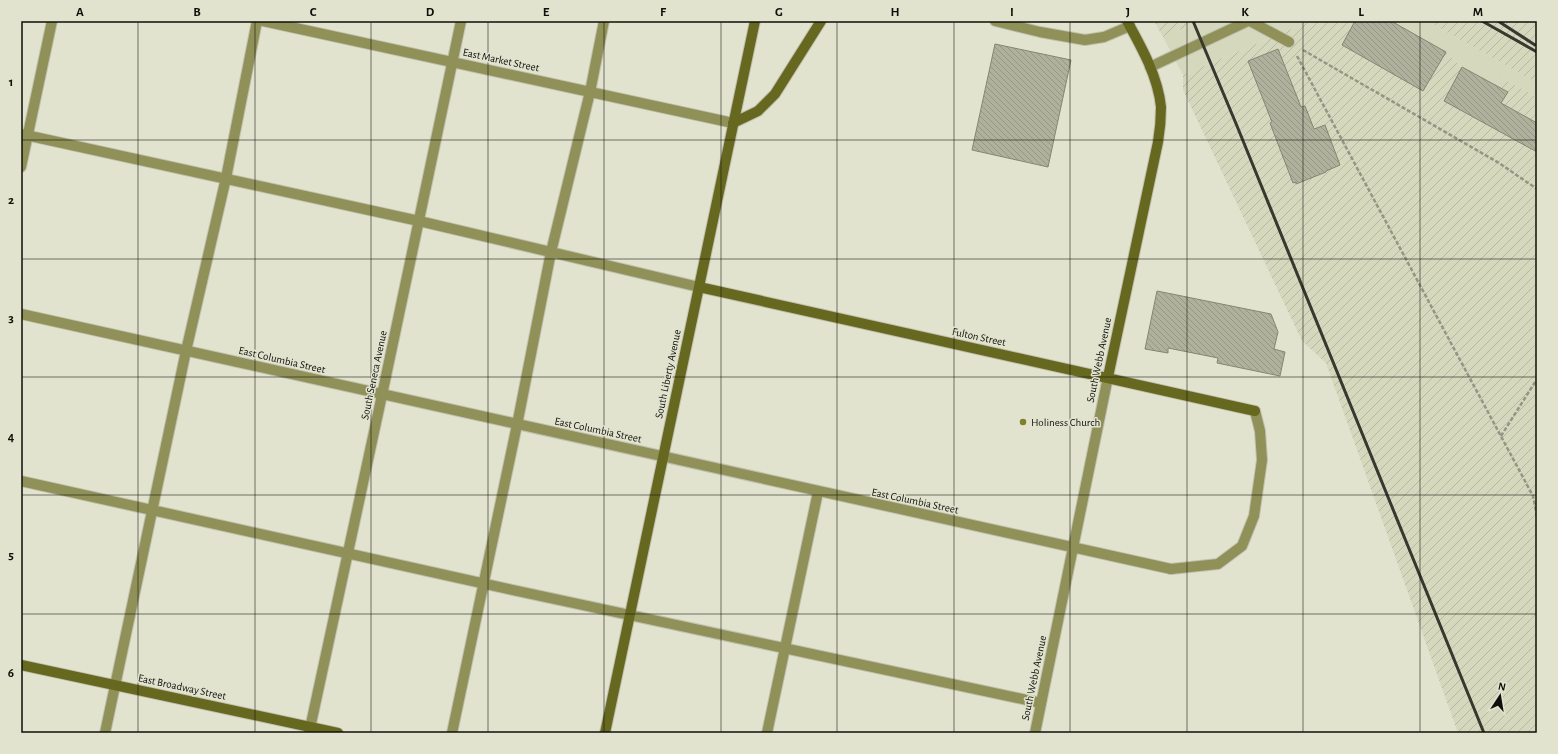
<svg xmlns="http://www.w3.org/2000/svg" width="1558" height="754" font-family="'Alegreya Sans',sans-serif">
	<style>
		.built { fill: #d6d8bd }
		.industrial { fill: url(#industrial-furrows) }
		.building { fill: url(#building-back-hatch); stroke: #848573 }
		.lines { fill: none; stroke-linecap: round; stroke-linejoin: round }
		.lane-casing { stroke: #c0c1af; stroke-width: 12 }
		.street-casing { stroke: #c0c1af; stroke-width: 12 }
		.secondary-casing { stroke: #c0c1af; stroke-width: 12 }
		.path { stroke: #949585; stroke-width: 2.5; stroke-dasharray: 4 2; stroke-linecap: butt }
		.lane { stroke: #8f9158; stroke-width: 10 }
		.street { stroke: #8f9158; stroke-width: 10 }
		.secondary { stroke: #676820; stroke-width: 10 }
		.rail { stroke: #37382f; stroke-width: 3 }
		.grid { fill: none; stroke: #0f1009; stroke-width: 1; stroke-opacity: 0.55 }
		.poi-dot { fill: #7f8029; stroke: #e2e3cf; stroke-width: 1.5 }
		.labels { text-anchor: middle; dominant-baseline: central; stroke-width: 3; stroke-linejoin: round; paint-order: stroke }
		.street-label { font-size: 11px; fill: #0f1009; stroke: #e2e3cf }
		.poi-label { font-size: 11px; fill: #0f1009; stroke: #e2e3cf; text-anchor: start }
		.neatline { fill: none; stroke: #0f1009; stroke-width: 1.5 }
		.grid-label { font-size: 13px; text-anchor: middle; font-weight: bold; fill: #0f1009 }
	</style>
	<defs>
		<pattern id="industrial-furrows" width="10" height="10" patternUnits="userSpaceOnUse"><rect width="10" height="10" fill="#d6d8bd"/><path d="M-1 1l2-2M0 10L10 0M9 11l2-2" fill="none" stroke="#b6b8a1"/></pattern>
		<pattern id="building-back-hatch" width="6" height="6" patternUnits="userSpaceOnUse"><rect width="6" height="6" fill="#afb19d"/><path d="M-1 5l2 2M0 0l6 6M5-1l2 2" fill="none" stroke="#959786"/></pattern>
	</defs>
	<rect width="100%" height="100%" fill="#e2e3cf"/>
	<path class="built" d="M1200 21H1301L1298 26 1183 75 1163 37Z
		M1391 21H1427L1537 83V97L1502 78 1497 86 1462 67 1446 52Z"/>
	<path class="industrial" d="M1154 21H1200L1163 37Z
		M1301 21H1391L1446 52 1462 67 1497 85 1502 78 1537 97V733H1458L1326 363 1302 341 1183 90V75L1298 26Z
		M1427 21H1537V83Z"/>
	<path class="building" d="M1355 21H1391L1446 52 1423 91 1342 45Z
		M995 44 1071 60 1048 167 972 150Z
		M1278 49 1301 107 1305 106 1314 129 1325 125 1340 165 1326 171V172L1296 184V182L1293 183 1270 123 1272 122 1248 61Z
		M1462 67 1508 92 1501 103 1537 123V152L1444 101Z
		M1157 291 1271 314 1278 332 1274 349 1285 352 1280 376 1217 363 1218 358 1168 348V353L1145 349Z"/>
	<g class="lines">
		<g class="lane-casing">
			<path id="lane" d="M995 21 1040 32 1085 40 1104 37 1130 26
				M1250 21 1289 42
				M1150 67 1248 21
				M21 134 419 221 699 287
				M21 481C360 558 701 631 1041 703
				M1171 569 1218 564 1242 546 1254 516 1262 460 1260 431 1255 411
				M105 733 186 351 226 178 257 21
				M452 733 517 425 551 252 590 92 604 21
				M767 733 818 492"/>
		</g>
		<g class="street-casing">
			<path id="street" d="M263 21 733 123
				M21 167 52 21
				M21 314 1171 569
				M309 733 382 395 461 21
				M1035 733 1108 377"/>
		</g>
		<g class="secondary-casing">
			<path id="secondary" d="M733 123 758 111 775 94 821 21
				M699 287 1255 411
				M1108 377 1158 142C1160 130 1161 119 1161 107 1158 77 1142 48 1127 21
				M21 665 338 733
				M605 733 755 21"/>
		</g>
		<path class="path" d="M1303 50 1499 163 1537 189
			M1297 56 1533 496 1537 516
			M1501 436 1537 379"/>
		<use href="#lane" class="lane"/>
		<use href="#street" class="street"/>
		<use href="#secondary" class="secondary"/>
		<path class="rail" d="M1193 21 1237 126 1484 733
			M1482 21 1537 52
			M1498 21 1535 45"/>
	</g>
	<path class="grid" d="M138 21V733M255 21V733M371 21V733M488 21V733M604 21V733M721 21V733M837 21V733M954 21V733M1070 21V733M1187 21V733M1303 21V733M1420 21V733M21 140H1537M21 259H1537M21 377H1537M21 495H1537M21 614H1537"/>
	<circle class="poi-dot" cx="1023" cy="422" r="4"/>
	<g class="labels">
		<g class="street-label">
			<text transform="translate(501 60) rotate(12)">East Market Street</text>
			<text transform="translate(979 337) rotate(12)">Fulton Street</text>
			<text transform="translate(282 360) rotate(13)">East Columbia Street</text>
			<text transform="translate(1099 360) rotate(-78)">South Webb Avenue</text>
			<text transform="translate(668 374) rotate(-78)">South Liberty Avenue</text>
			<text transform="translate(374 375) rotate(-78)">South Seneca Avenue</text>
			<text transform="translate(598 430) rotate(12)">East Columbia Street</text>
			<text transform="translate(915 501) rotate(12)">East Columbia Street</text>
			<text transform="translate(1034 678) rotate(-78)">South Webb Avenue</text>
			<text transform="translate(182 687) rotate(12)">East Broadway Street</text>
		</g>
		<g class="poi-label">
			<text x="1031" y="422">Holiness Church</text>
		</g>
	</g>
	<rect width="1558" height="754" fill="none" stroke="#e2e3cf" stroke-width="44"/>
	<g transform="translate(1500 696) rotate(12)" stroke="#e2e3cf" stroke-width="3" paint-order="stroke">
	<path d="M0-3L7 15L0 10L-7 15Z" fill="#0f1009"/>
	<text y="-6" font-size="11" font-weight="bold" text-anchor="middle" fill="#0f1009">N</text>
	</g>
	<rect x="22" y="22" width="1514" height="710" class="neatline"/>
	<g class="grid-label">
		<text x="80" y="16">A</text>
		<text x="197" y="16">B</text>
		<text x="313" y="16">C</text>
		<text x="430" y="16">D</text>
		<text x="546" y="16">E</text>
		<text x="663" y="16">F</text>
		<text x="779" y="16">G</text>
		<text x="895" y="16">H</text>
		<text x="1012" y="16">I</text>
		<text x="1128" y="16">J</text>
		<text x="1245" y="16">K</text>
		<text x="1361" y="16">L</text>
		<text x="1478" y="16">M</text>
		<text x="11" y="86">1</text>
		<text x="11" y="204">2</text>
		<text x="11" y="322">3</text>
		<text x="11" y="441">4</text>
		<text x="11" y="559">5</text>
		<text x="11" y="677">6</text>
	</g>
</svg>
